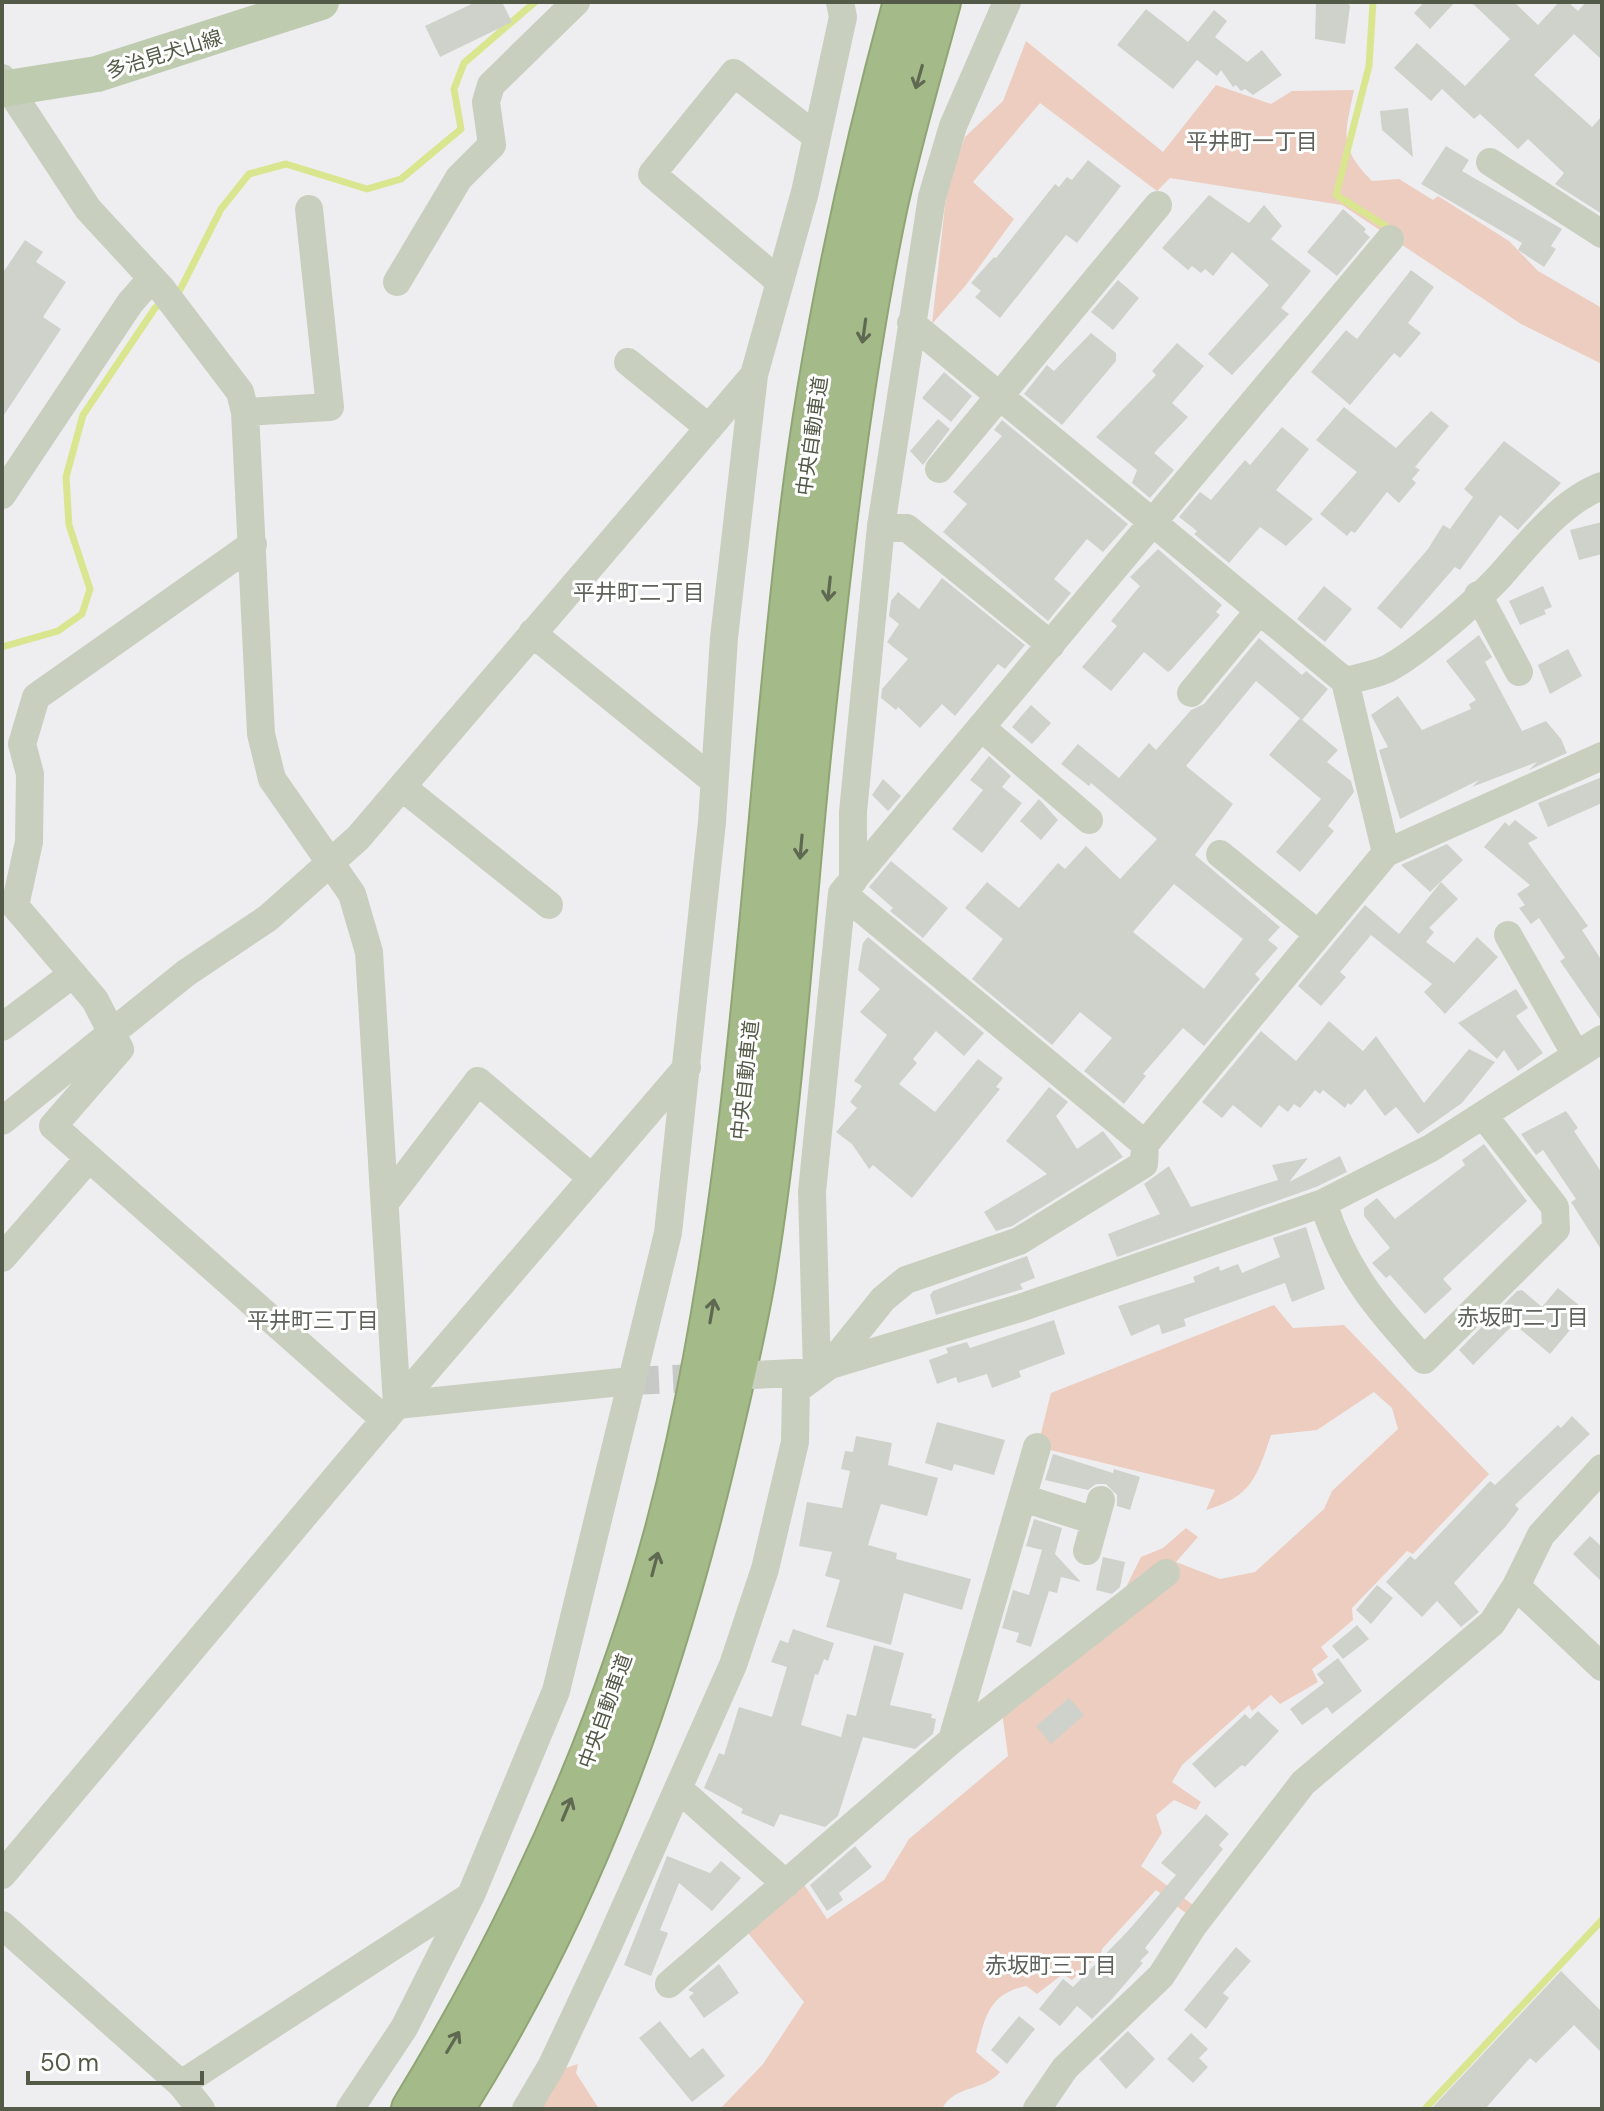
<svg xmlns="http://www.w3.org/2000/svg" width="1604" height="2111" font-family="'DM Sans','Noto Sans JP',sans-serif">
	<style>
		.green { fill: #eccdbf }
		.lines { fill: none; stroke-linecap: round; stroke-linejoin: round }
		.stream { stroke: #dae68f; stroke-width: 7 }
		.building { fill: #ced2cb; fill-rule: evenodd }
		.minor-tunnel { stroke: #c7c9c6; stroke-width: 28; stroke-dasharray: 28 14; stroke-linecap: butt }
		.highway-casing { stroke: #8fa674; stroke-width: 44 }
		.minor { stroke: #c9cfbf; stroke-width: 28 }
		.major { stroke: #bfcbaf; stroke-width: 36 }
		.highway { stroke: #a4ba89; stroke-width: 40 }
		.oneway { stroke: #5f6851 }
		.labels { text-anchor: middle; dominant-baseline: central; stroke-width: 6; stroke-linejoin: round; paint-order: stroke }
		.street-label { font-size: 20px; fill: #535a47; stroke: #fff }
		.neighbourhood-label { font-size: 22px; fill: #5f625b; stroke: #fff }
	</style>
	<rect width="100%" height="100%" fill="#eeeef1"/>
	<path class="green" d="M1026 41 1163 152 1216 85 1271 104 1292 91 1354 90C1345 134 1338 147 1372 181L1399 179 1433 200 1438 196 1509 241 1538 271 1602 308V364L1521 324 1342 205 1170 178 1157 191 1040 103 973 182 1014 219 966 285 932 324 947 187 965 137 1003 101Z
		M1274 1305 1293 1328 1344 1325 1489 1474 1413 1554 1407 1551 1352 1608 1353 1620 1321 1647 1328 1657 1312 1669 1318 1682 1280 1704 1271 1695 1252 1711 1249 1705 1182 1765 1172 1782 1201 1802 1196 1810 1174 1800 1156 1815 1162 1833 1141 1866 1193 1905 1187 1914 1156 1890 1102 1949 1099 1961 1093 1960 1072 1980 1063 1974 1037 1994 1026 1986C988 1994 985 2018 976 2052L1000 2072C985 2091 954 2085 942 2109H720L763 2064 804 2002 748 1933 803 1883 827 1919 884 1880 909 1839 1008 1756 1002 1712 1119 1601 1141 1557 1163 1548 1186 1528 1198 1537 1176 1562 1220 1579 1255 1572 1324 1509 1332 1491 1398 1429 1392 1408 1374 1392 1317 1430 1271 1435C1257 1477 1251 1497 1206 1510L1215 1490 1042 1448 1039 1441 1051 1393Z
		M578 2064 576 2073 599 2109H537L556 2071Z"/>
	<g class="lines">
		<path class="stream" d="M1373 2 1369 66 1336 195 1387 227
			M174 294 180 290 221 209 249 174 286 164 367 189 401 179 461 129 454 89 464 63 535 2
			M2 647 58 631 82 614 90 589 69 525 66 477 83 415 155 308 164 302
			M1425 2109 1602 1920"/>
	</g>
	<path class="building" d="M476 2H502L512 22 440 57 425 26Z
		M1316 2H1347L1350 6 1345 44 1315 39Z
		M1424 2H1455L1430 29 1414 13Z
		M1471 2H1514L1538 25 1559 2H1568L1578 11 1586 2H1602V60L1574 34 1534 75 1592 127 1602 116V214L1555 184 1564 173 1528 139 1518 149 1480 114 1474 119 1442 89 1431 101 1394 68 1417 43 1465 86 1510 39Z
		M1146 9 1188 42 1214 10 1227 21 1215 37 1247 62 1262 50 1282 75 1253 95 1245 89 1241 91 1236 85 1233 87 1221 70 1217 76 1197 60 1173 89 1117 45Z
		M1408 108 1413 157 1382 130 1380 111Z
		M1446 146 1469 160 1462 171 1562 229 1551 246 1556 249 1544 267 1518 250 1522 243 1421 184Z
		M1088 160 1121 186 1077 243 1066 235 1000 318 975 297 981 291 971 283 994 257 996 258 1055 184 1059 187 1067 177 1072 180Z
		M1209 195 1249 223 1264 205 1282 226 1271 239 1311 271 1281 308 1289 314 1232 375 1208 354 1269 285 1232 252 1213 276 1205 269 1201 273 1192 266 1188 270 1162 248Z
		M1343 209 1366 229 1364 232 1370 237 1337 276 1307 252Z
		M25 240 43 252 36 262 66 282 43 317 61 329 2 418V274Z
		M1411 270 1434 287 1408 323 1421 333 1400 358 1394 353 1350 405 1311 372 1346 330 1357 339Z
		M1118 280 1139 298 1113 330 1091 312Z
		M1091 333 1116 353V361L1062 425 1024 394 1047 365 1054 371Z
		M1177 343 1204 366 1172 403 1188 417 1154 453 1174 470 1150 498 1132 483 1137 470 1096 437 1156 375 1152 371Z
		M944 372 972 396 951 422 922 398Z
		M1344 407 1396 448 1431 411 1449 426 1415 467 1420 470 1412 479 1416 483 1399 503 1387 492 1355 533 1351 531 1347 536 1320 514 1357 472 1316 440Z
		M938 419 950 429 923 465 910 451Z
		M1002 420 1128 524 1103 552 1087 539 1054 579 1071 593 1048 621 943 532 967 504 953 492 1002 436 994 430Z
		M1282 427 1309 449 1276 490 1313 519 1286 546 1260 527 1229 563 1194 534 1197 531 1179 517 1200 492 1211 500 1245 460 1250 465Z
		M1504 441 1561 483 1518 530 1500 515 1460 570 1455 567 1401 629 1377 608 1428 549 1443 525 1450 529 1473 497 1464 489Z
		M1602 522V554L1579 560 1570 530Z
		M1158 549 1222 605 1216 612 1220 615 1171 670 1168 672 1144 652 1111 691 1082 667 1117 626 1111 621 1140 586 1130 577Z
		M942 578 1025 645 1005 669 998 664 955 716 942 704 920 728 898 707 896 710 881 698 882 689 908 659 887 642 899 624 889 616 891 601 898 592 919 609Z
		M1324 586 1352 609 1325 642 1297 619Z
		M1543 586 1552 607 1544 610 1546 614 1520 625 1509 601Z
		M1479 635 1492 657 1485 662 1522 731 1546 721 1561 739 1567 753 1529 770 1537 762 1472 787 1479 780 1400 819 1379 750 1388 747 1371 715 1398 696 1422 730 1471 709 1469 704 1476 700 1446 661Z
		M1259 638 1302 675 1306 671 1328 689 1302 720 1256 681 1186 766 1233 804 1195 855 1280 927 1268 940 1278 948 1255 974 1260 979 1204 1046 1183 1028 1143 1074 1146 1076 1124 1104 1084 1071 1112 1038 1080 1012 1052 1045 972 979 1003 939 965 908 987 882 1019 908 1058 863 1065 869 1086 846 1120 879 1157 839 1091 783 1089 786 1061 764 1078 744 1119 778 1149 743 1156 750 1191 710 1204 704ZM1174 884 1243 939 1204 989 1133 932Z
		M1568 649 1582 676 1550 694 1538 665Z
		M1031 705 1051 723 1032 744 1012 727Z
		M1300 718 1338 750 1327 762 1351 781 1354 792 1328 826 1334 831 1300 872 1276 852 1321 799 1269 755Z
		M989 756 1011 776 1002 787 1022 803 982 853 952 829 983 790 970 780Z
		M1602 777V803L1548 827 1538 803Z
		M883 779 901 796 888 811 872 795Z
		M1039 799 1058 820 1041 840 1020 821Z
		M1515 820 1538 838 1528 843 1588 926 1582 930 1602 961V1022L1560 961 1565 958 1539 918 1531 924 1519 908 1525 905 1517 894 1530 885 1484 847 1505 822 1509 826Z
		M1447 844 1463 860 1430 892 1401 865Z
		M891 861 948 908 923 938 890 911 893 908 869 887Z
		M1441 882 1458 899 1429 928 1434 932 1426 942 1454 963 1477 937 1498 957 1445 1014 1424 992 1432 984 1371 935 1340 972 1346 977 1321 1006 1298 986 1365 905 1399 934Z
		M868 937 984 1033 964 1056 936 1031 913 1059 917 1063 899 1084 935 1112 978 1059 1003 1078 996 1087 1000 1089 912 1198 873 1165 869 1169 852 1144 836 1132 857 1108 850 1102 862 1086 854 1081 887 1035 860 1012 880 989 858 970 863 943Z
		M1516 989 1528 1008 1516 1016 1543 1053 1518 1071 1504 1050 1497 1059 1458 1023Z
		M1329 1021 1363 1051 1376 1036 1424 1103 1469 1049 1495 1062 1462 1103 1418 1134 1396 1107 1385 1116 1365 1089 1351 1105 1348 1103 1345 1108 1323 1090 1320 1094 1315 1090 1300 1108 1294 1104 1288 1112 1279 1105 1261 1128 1233 1105 1222 1118 1202 1102 1261 1031 1296 1061Z
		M1049 1087 1068 1102 1056 1116 1077 1149 1103 1131 1123 1157 1012 1226 996 1231 984 1212 1047 1174 1006 1141Z
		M1566 1111 1578 1128 1574 1131 1602 1173V1251L1571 1202 1576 1199 1543 1150 1536 1155 1521 1134Z
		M1484 1144 1527 1201 1443 1279 1452 1289 1425 1314 1390 1275 1386 1278 1372 1263 1390 1248 1364 1216V1208L1377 1198 1395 1219 1465 1165 1462 1160Z
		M1340 1156 1347 1172 1316 1187 1117 1257 1108 1234 1160 1214 1144 1184 1169 1166 1191 1207 1278 1180 1272 1165 1308 1158 1289 1182Z
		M1306 1227 1325 1289 1292 1302 1285 1283 1184 1319 1186 1326 1162 1334 1159 1324 1131 1336 1118 1306 1195 1282 1193 1277 1219 1266 1220 1271 1238 1264 1242 1273 1280 1257 1273 1238Z
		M1027 1256 1035 1278 1020 1284 1023 1289 936 1315 930 1295 933 1291Z
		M1558 1288 1586 1311 1550 1354 1514 1324 1473 1365 1459 1350 1517 1291 1522 1290 1542 1307Z
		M1054 1320 1065 1354 1019 1371 1021 1377 992 1388 987 1374 958 1383 956 1377 937 1384 929 1360 948 1353 946 1348 967 1342 970 1348Z
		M1572 1416 1590 1434 1515 1505 1519 1509 1506 1526 1454 1583 1479 1612 1461 1627 1437 1601 1422 1617 1386 1582 1410 1556 1415 1560 1490 1481 1495 1485 1558 1425 1561 1428Z
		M937 1422 1005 1440 994 1475 954 1464 952 1471 925 1463Z
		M856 1436 892 1443 888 1465 938 1478 927 1516 881 1504 868 1545 897 1553 896 1559 971 1579 962 1610 904 1593 891 1645 826 1627 840 1580 825 1576 832 1552 799 1546 807 1502 842 1508 850 1471 841 1469 845 1451 853 1452Z
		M1053 1454 1113 1473 1114 1469 1140 1477 1130 1510 1117 1506V1495L1106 1484H1096L1088 1490 1045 1480Z
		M1034 1519 1062 1528 1055 1554 1081 1582 1061 1577 1057 1593 1049 1591 1031 1647 1016 1642 1019 1633 1002 1628 1013 1590 1029 1595 1042 1550 1026 1546Z
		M1590 1536 1602 1547V1582L1573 1554Z
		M1103 1557 1125 1562 1120 1587 1112 1594 1096 1590Z
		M1377 1585 1393 1598 1371 1624 1356 1610Z
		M1357 1625 1369 1639 1343 1659 1332 1646Z
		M793 1629 834 1643 828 1661 824 1659 818 1675 815 1674 801 1725 841 1737 847 1714 856 1716 874 1645 904 1653 890 1705 932 1714 931 1718 936 1719 933 1734 915 1749 863 1737 838 1816 825 1827 780 1814 774 1827 741 1813 743 1809 704 1788 719 1753 724 1755 739 1707 772 1717 787 1667 771 1662 780 1640 788 1643Z
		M1338 1658 1362 1691 1332 1714 1327 1707 1302 1725 1290 1709 1324 1683 1317 1674Z
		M1069 1698 1084 1715 1051 1744 1036 1726Z
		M1258 1711 1279 1731 1245 1767 1242 1765 1215 1788 1192 1764 1245 1714 1250 1719Z
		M1206 1814 1229 1834 1219 1845 1223 1849 1145 1948 1149 1952 1140 1961 1143 1963 1112 1999 1092 2019 1077 2006 1060 2026 1039 2009 1063 1979 1073 1987 1127 1932 1176 1875 1161 1863Z
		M855 1846 872 1867 839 1893 843 1900 827 1911 810 1885Z
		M667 1856 710 1873 721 1861 741 1878 712 1911 679 1883 660 1930 668 1933 651 1976 624 1965Z
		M1236 1947 1251 1961 1223 1993 1229 1998 1206 2029 1184 2010Z
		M719 1964 739 1993 704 2018 689 1997 694 1993 688 1990Z
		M1561 1971 1602 2012V2053L1574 2025 1536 2063 1530 2058 1485 2109H1431Z
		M1019 2016 1035 2029 1007 2064 991 2050Z
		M660 2021 690 2058 703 2048 725 2076 692 2102 639 2038Z
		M1128 2031 1155 2059 1126 2089 1099 2059Z
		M1191 2033 1208 2049 1199 2058 1208 2067 1193 2083 1167 2059Z"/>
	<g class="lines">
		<path class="minor-tunnel" d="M631 1381 716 1377"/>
		<g class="highway-casing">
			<path id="highway" d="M412 2109C537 1904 636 1678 687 1443 754 1138 763 826 800 518 821 342 858 172 904 2
				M453 2109C583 1903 661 1687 717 1451 731 1391 746 1330 756 1269 784 1096 793 920 811 746 830 568 849 389 885 214 900 143 921 72 940 2"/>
		</g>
		<path class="minor" d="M2 78 88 209 161 288 240 392 245 412 261 734 272 779 352 894 369 952 397 1405
			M1490 162 1602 234
			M397 282 459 178 492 145 486 102 491 85 576 2
			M780 282 652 174 734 73 817 137
			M911 323 1345 681C1358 678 1374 675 1387 669 1418 653 1477 601 1501 575 1528 544 1563 500 1602 486
			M628 362 709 428
			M245 412 330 407 309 209
			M939 469 1158 205
			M2 495 130 303 152 278
			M881 526 907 528 1051 645
			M1478 595 1519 672
			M532 633 713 780
			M1345 681 1386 853
			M1191 693 1258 612
			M982 728 1089 820
			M402 787 549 905
			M1220 854 1318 934
			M853 881V812L881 526 932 197 953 126 1007 2
			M842 893 1145 1144
			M1508 935 1576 1055
			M2 1027 73 974
			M2 1121 186 973 268 918 358 838 754 375
			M89 1158 53 1126 120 1049 95 1000 15 906 29 842 30 774 22 744 36 697 253 544
			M387 1200 478 1081 592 1178
			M1323 1203C1346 1273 1376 1306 1424 1360L1556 1229 1555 1207 1484 1116
			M2 1258 89 1158 385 1420
			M830 1365 883 1299 906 1280 1019 1241 1144 1164 1145 1144 1386 853 1602 756
			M817 1372 812 1192 842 893 1390 239
			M753 1375 817 1372
			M397 1405 631 1381
			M1023 1498 1095 1521
			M1087 1551 1101 1500
			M1516 1586 1602 1667
			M952 1740 1037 1447
			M680 1790 786 1884
			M2 1875 397 1405 687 1067
			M2 1925 181 2084 201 2109
			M669 1984 952 1740 1166 1573
			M181 2084 469 1897
			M350 2109 404 2028 471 1895 556 1691 668 1233 712 822 724 638 754 375 805 192 843 17 840 2
			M526 2109 552 2065 607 1948 733 1665 765 1569 795 1442 796 1390 830 1365 1020 1308 1323 1203 1431 1148 1602 1039
			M1037 2109 1065 2068 1161 1976 1193 1926 1303 1783 1492 1623 1516 1586 1541 1535 1602 1468"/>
		<path class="major" d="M2 89 97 74 321 2"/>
		<use href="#highway" class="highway"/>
	</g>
	<defs><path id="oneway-shaft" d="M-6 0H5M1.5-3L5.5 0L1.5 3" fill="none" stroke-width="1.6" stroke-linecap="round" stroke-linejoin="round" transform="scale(2)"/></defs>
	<g class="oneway">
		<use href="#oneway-shaft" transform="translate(919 77) rotate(106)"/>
		<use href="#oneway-shaft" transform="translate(864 331) rotate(98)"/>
		<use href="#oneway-shaft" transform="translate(829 589) rotate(96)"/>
		<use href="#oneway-shaft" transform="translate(801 847) rotate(95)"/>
		<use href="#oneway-shaft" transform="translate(712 1311) rotate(-80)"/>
		<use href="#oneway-shaft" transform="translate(655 1564) rotate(-75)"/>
		<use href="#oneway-shaft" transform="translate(567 1809) rotate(-67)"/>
		<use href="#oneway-shaft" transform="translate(453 2042) rotate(-59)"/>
	</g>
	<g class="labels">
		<g class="street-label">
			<text transform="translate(164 54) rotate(-17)">多治見犬山線</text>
			<text transform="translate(812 436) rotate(-82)">中央自動車道</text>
			<text transform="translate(745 1080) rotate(-84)">中央自動車道</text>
			<text transform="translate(605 1711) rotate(-70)">中央自動車道</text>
		</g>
		<g class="neighbourhood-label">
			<text x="1252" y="141">平井町一丁目</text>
			<text x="639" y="592">平井町二丁目</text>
			<text x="1523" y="1317">赤坂町二丁目</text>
			<text x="313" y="1320">平井町三丁目</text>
			<text x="1051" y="1965">赤坂町三丁目</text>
		</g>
	</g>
	<rect width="1604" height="2111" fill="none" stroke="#535a47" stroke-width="8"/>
	<path d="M28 2071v12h174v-12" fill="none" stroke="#535a47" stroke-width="4"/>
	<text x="40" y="2071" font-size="24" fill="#535a47" stroke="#ffffff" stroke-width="6" paint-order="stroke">50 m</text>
</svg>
